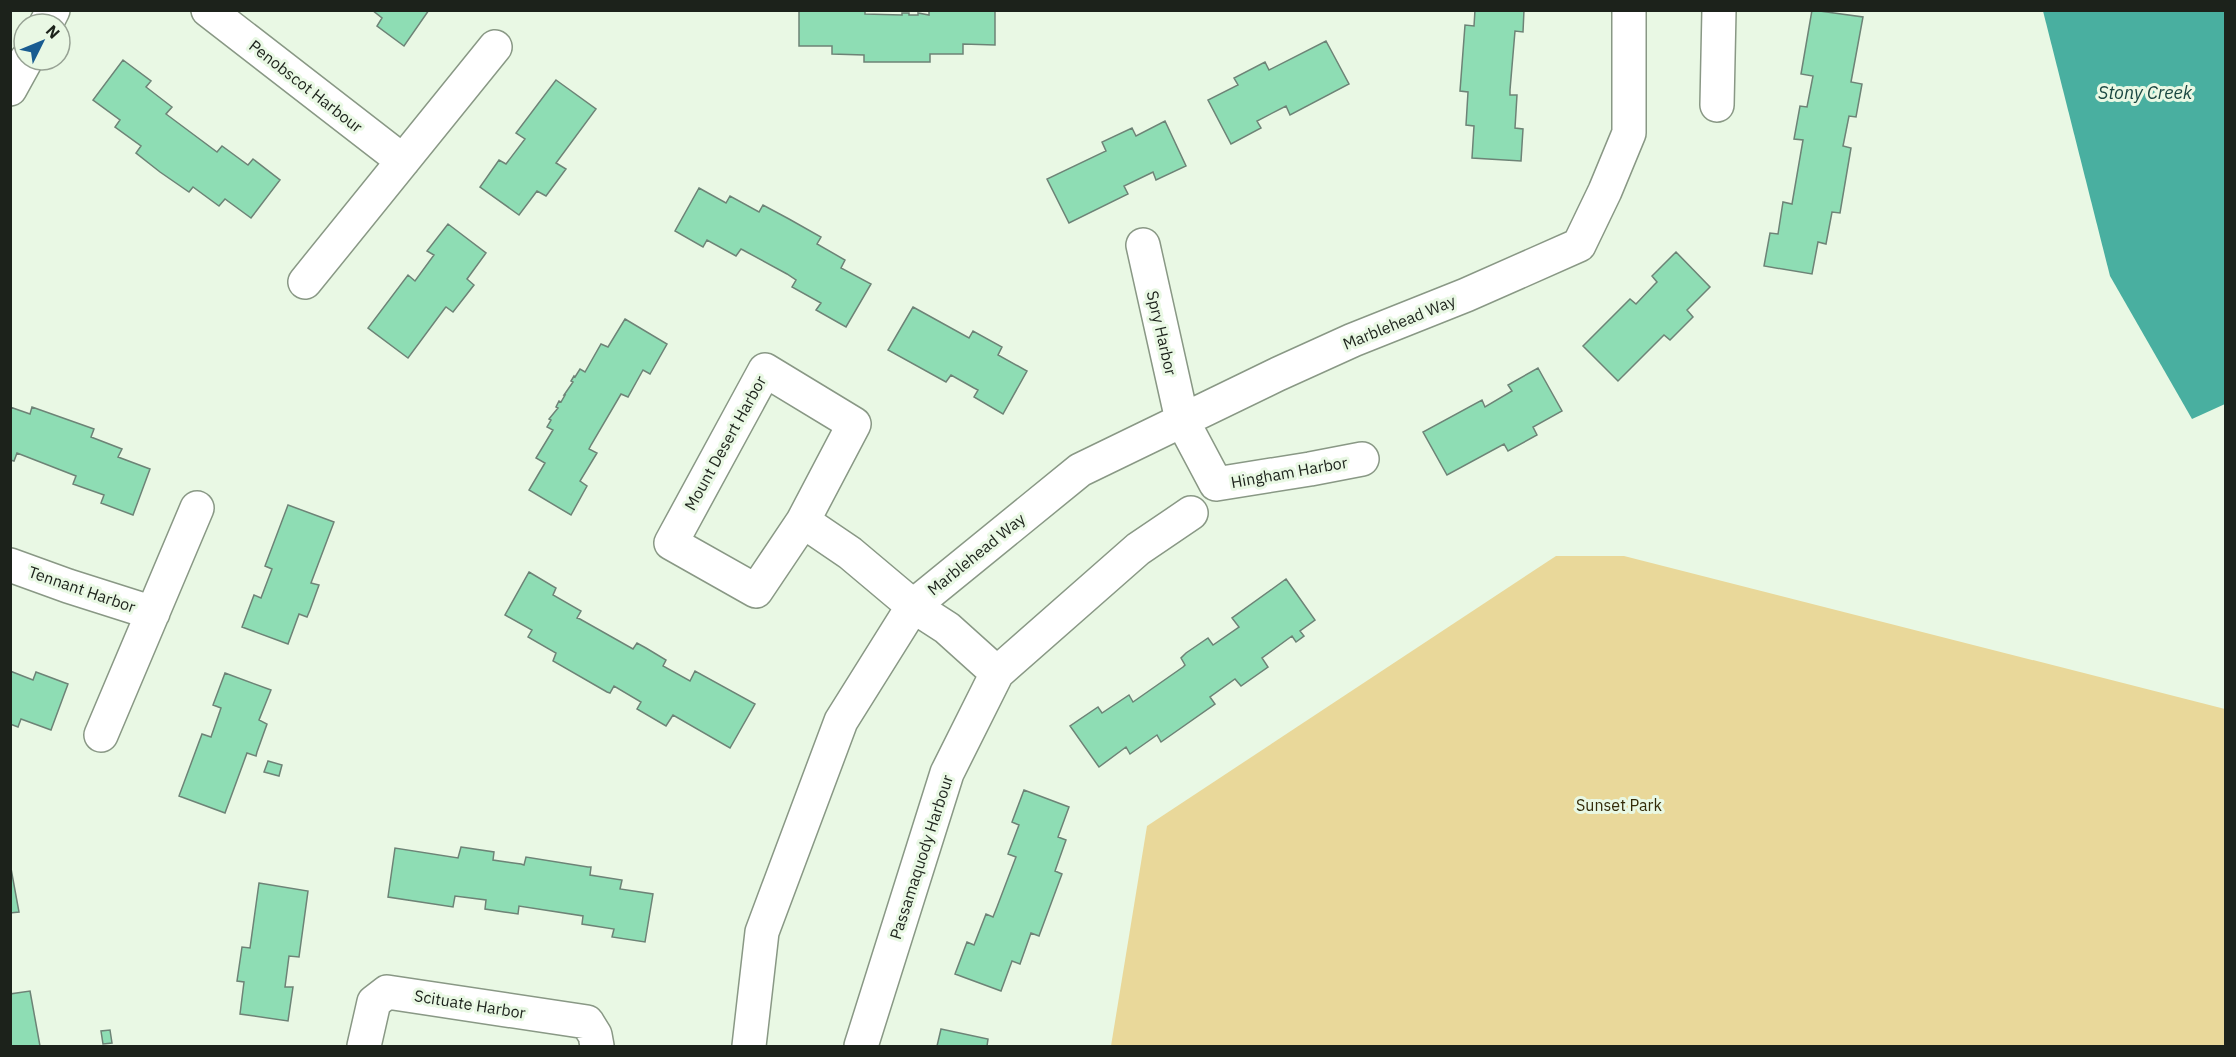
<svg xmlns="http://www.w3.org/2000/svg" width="2236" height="1057" font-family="'IBM Plex Sans',sans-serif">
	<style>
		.green { fill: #e9d89a }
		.water { fill: #49afa0 }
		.building { fill: #8eddb4; stroke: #6d8376; stroke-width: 1.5 }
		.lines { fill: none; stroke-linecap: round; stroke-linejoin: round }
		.minor-casing { stroke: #899885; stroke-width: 36 }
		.minor { stroke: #fff; stroke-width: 33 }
		.labels { text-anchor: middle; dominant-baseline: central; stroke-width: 6; stroke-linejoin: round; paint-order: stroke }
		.street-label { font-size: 16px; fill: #1c221b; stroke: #e9f8e4 }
		.park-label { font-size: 16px; fill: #342b09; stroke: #e9f8e4 }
		.water-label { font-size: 18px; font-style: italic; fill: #1a4741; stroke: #e9f8e4 }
	</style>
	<rect width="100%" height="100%" fill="#e9f8e4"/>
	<path class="green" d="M1556 556H1624L2225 709V1046H1111L1147 826Z"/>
	<path class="water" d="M2043 11H2225V404L2192 419 2110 276Z"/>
	<path class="building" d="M372 10H429L404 46 377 26 382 18Z
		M799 10H865V14L902 15V13H909V15H918V13L929 15V10H995V45L963 44V54H930V62H864V55L832 54V46H799Z
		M1475 10H1524L1523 32 1515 31 1510 90V95H1517L1515 128 1523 129 1521 161 1472 158 1474 126 1466 125 1468 92 1460 91 1465 25 1474 26Z
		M1812 10 1863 17 1851 82 1862 84 1856 117 1849 116 1843 146 1851 148 1840 213 1832 212 1826 244 1818 242 1812 274 1764 266 1770 233 1778 234 1783 202 1792 204 1803 140 1794 139 1800 106 1807 107 1813 76 1801 74Z
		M1326 41 1349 84 1290 115 1286 106 1257 121 1261 128 1231 144 1208 100 1238 85 1234 78 1265 62 1269 70Z
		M123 60 151 81 146 87 172 107 166 114 217 152 222 146 248 165 253 159 280 180 251 218 225 199 219 206 193 187 189 192 160 172 136 153 141 146 115 127 120 120 93 100Z
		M556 80 596 109 556 163 566 169 546 196 537 191 519 215 480 187 499 160 506 164 525 139 516 133Z
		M1165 121 1186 166 1156 180 1153 172 1149 174 1124 186 1128 194 1069 223 1047 179 1106 151 1102 142 1132 128 1136 136Z
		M699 188 726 203 730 196 759 212 763 205 789 219 821 237 817 244 845 260 841 268 871 284 846 327 816 310 821 303 792 287 796 280 787 274 743 250 741 249 736 256 707 240 703 247 675 231Z
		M448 224 486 253 467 279 474 285 453 312 446 307 445 308 408 358 368 328 408 275 415 281 434 255 427 251Z
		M1676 252 1710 287 1687 310 1693 317 1670 340 1664 335 1618 381 1583 346 1630 299 1636 304 1654 285 1657 282 1652 276Z
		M913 307 969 338 973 331 1002 347 998 355 1027 371 1003 414 974 397 978 390 974 388 951 375 946 382 888 350Z
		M625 319 667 344 650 374 643 370 628 397 621 394 591 445 589 449 597 453 580 481 587 486 571 515 529 490 545 463 536 458 553 430 547 427 551 420 549 419 558 408 556 407 559 401 561 402 565 395H564L573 382 571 381 574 376 575 377 580 369 585 372 601 344 608 347Z
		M1538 368 1562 411 1533 427 1537 435 1508 451 1504 444 1447 475 1423 432 1482 400 1485 407 1512 391 1508 385Z
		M10 407 30 414 32 407 94 429 91 437 122 449 118 457 150 469 133 515 101 503 104 495 73 484 76 476 17 453 14 461 10 460Z
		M288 505 334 522 311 583 319 585 310 610 307 617 299 614 288 644 242 627 254 595 261 598 272 569 265 566Z
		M529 572 556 588 553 595 581 611 577 618 580 619 633 649 637 643 646 648 666 660 663 666 690 681 695 671 755 704 730 748 673 715 666 726 637 709 641 702 614 686 610 693 607 692 553 661 556 653 528 637 532 630 505 615Z
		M1286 579 1315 620 1300 631 1304 636 1296 642 1292 636 1262 658 1268 667 1241 686 1235 679 1210 697 1215 704 1161 742 1157 735 1130 754 1126 747 1099 767 1070 726 1098 707 1102 713 1129 695 1133 702 1183 667 1185 665 1181 658 1186 653 1208 638 1213 645 1239 627 1232 618Z
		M10 671 33 680 36 672 68 684 51 730 21 719 18 727 10 724Z
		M225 673 271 690 259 720 267 724 257 752 256 756 247 753 225 813 179 796 202 734 211 737 220 711 221 708 213 705Z
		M268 761 282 765 279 776 264 772Z
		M1024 790 1069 807 1058 837 1066 840 1055 871 1062 874 1039 936 1031 933 1020 964 1012 961 1001 991 955 974 967 942 974 945 986 914 993 917 997 907 1016 857 1008 854 1019 825 1012 822Z
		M461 847 494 852 493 860 521 864 524 865 526 857 588 867H591L590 875 622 880 620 889 653 894 645 942 612 937 614 929 582 924 583 916 519 906 518 914 504 912 485 909 486 900 455 896 453 907 388 897 395 848 458 858Z
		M10 863 19 912 10 913Z
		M259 883 308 891 299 957 289 956 285 987H293L288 1021 240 1014 244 982 237 981 242 947 250 948Z
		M30 991 40 1046H10V994Z
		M941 1029 988 1039 987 1046H937Z
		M110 1030 112 1043 103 1044 101 1031Z"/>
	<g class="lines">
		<g class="minor-casing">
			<path id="minor" d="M208 10 403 161
				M46 24 53 10
				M10 89 26 60
				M1717 105 1719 10
				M1143 245 1182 420 1216 484 1310 469 1362 459
				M305 282 495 47
				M803 521 854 424 765 370 671 543 756 591 803 521 850 553 913 606 947 628 997 673 947 773 861 1046
				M10 565 68 586 153 613
				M997 673 1138 549 1191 513
				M101 735 197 508
				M364 1046 374 1002 387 992 587 1022 595 1035 597 1046
				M749 1046 762 932 841 721 913 606 1080 470 1278 374 1353 340 1466 295 1579 245 1605 191 1629 133V10"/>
		</g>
		<use href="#minor" class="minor"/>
	</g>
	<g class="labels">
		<g class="street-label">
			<text transform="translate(306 86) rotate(38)">Penobscot Harbour</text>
			<text transform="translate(1399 322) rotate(-22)">Marblehead Way</text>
			<text transform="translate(1162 333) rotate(77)">Spry Harbor</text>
			<text transform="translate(725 443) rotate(-61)">Mount Desert Harbor</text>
			<text transform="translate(1289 472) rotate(-10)">Hingham Harbor</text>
			<text transform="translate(976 554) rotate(-39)">Marblehead Way</text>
			<text transform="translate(82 589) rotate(19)">Tennant Harbor</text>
			<text transform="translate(921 857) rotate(-72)">Passamaquody Harbour</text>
			<text transform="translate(470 1004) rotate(9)">Scituate Harbor</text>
		</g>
		<g class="park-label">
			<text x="1619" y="805">Sunset Park</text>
		</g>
		<g class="water-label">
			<text x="2145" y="92">Stony Creek</text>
		</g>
	</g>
	<rect width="2236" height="1057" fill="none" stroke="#1c221b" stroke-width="24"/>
	<g transform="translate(42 42) rotate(47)"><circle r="28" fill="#e9f8e4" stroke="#97a294" stroke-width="1.5"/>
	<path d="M0-4.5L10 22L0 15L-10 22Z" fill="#195c91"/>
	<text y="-9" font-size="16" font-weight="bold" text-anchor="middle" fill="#1c221b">N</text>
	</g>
</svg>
